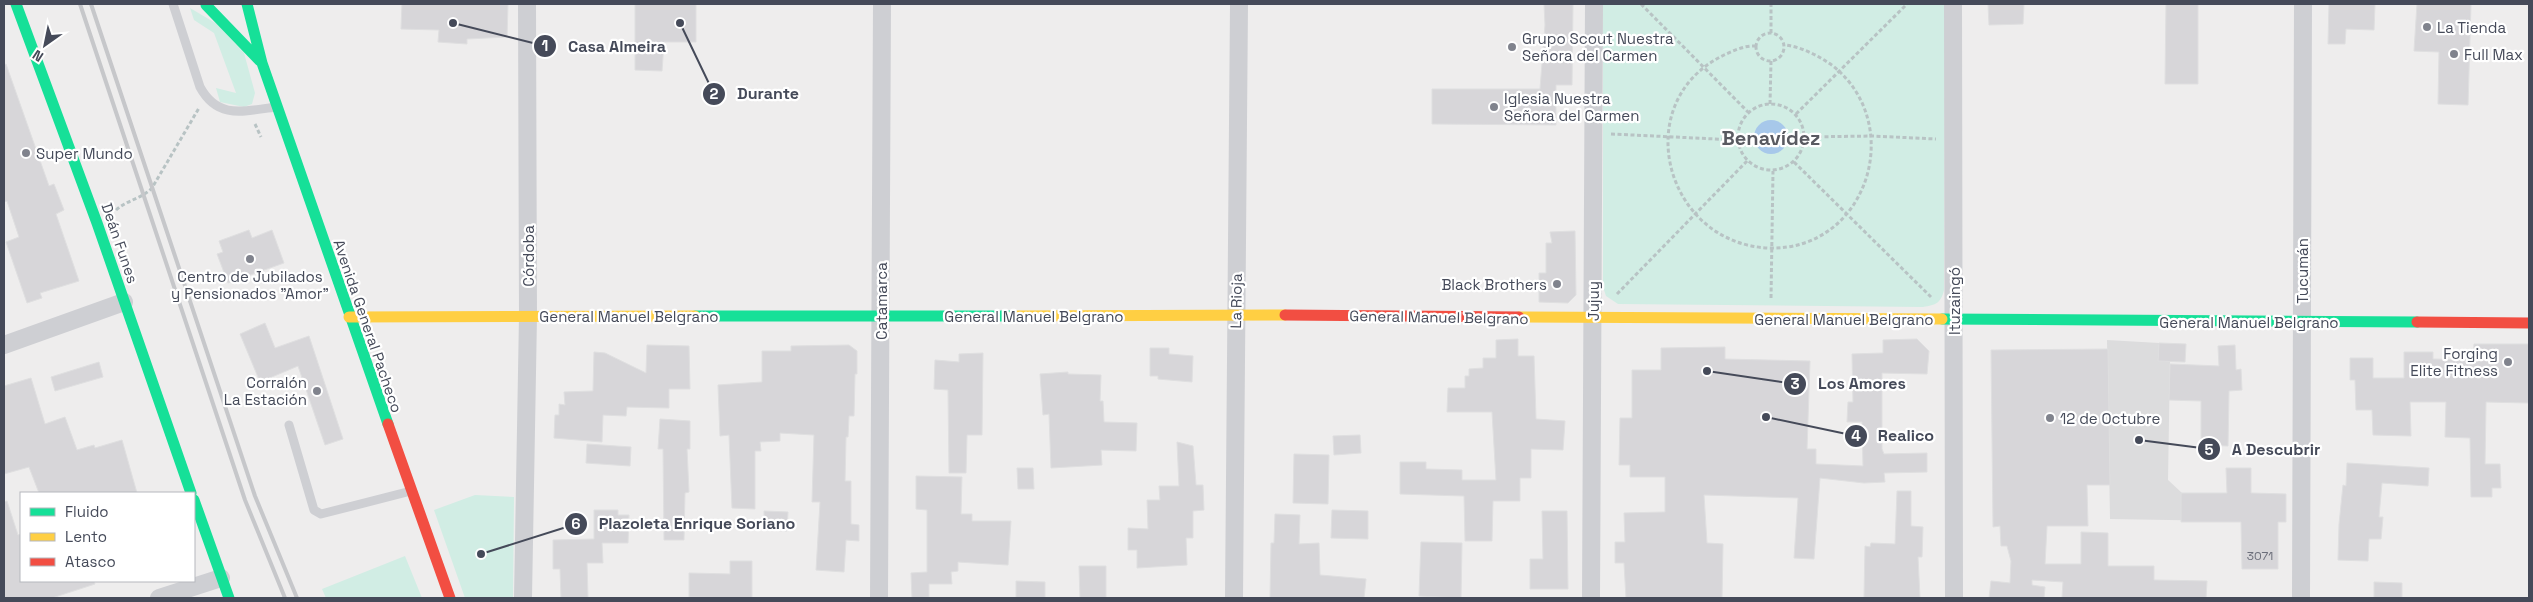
<svg xmlns="http://www.w3.org/2000/svg" width="2533" height="602" font-family="'Space Grotesk',sans-serif">
	<style>
		.education { fill: #dcdcdd }
		.green { fill: #d1ede4 }
		.water { fill: #a7c8ea }
		.building { fill: #d7d6d9; stroke: #dfdfe0 }
		.lines { fill: none; stroke-linecap: round; stroke-linejoin: round }
		.path { stroke: #b8c3c4; stroke-width: 3; stroke-dasharray: 4 2.5; stroke-linecap: butt }
		.lane { stroke: #cecfd3; stroke-width: 9 }
		.street { stroke: #cecfd3; stroke-width: 18 }
		.fast { stroke: #16e098; stroke-width: 11 }
		.slow { stroke: #ffcf43; stroke-width: 11 }
		.jam { stroke: #f24e42; stroke-width: 11 }
		.rail { stroke: #c6c7ca; stroke-width: 4 }
		.poi-dot { fill: #80838d; stroke: #fff; stroke-width: 2 }
		.labels { text-anchor: middle; dominant-baseline: central; stroke-width: 4.5; stroke-linejoin: round; paint-order: stroke }
		.number-label { font-size: 12px; fill: #6b6e7a }
		.poi-label { font-size: 15px; fill: #454a59; stroke: #fff; text-anchor: start }
		.street-label { font-size: 15px; fill: #454a59; stroke: #fff }
		.district-label { font-size: 20px; font-weight: bold; fill: #595a61; stroke: #fff }
		.leader { fill: none; stroke: #454a59; stroke-width: 2 }
		.callout-dot { fill: #454a59; stroke: #fff; stroke-width: 2 }
		.mark-label { font-size: 15px; text-anchor: middle; font-weight: bold; fill: #fff }
		.callout-label { font-size: 16px; text-anchor: middle; font-weight: bold; fill: #454a59; stroke: #fff; stroke-width: 4.5; stroke-linejoin: round; paint-order: stroke }
	</style>
	<rect width="100%" height="100%" fill="#eeeded"/>
	<path class="education" d="M2107 340 2159 343 2158 361H2170L2168 480 2182 493 2286 494V522L2110 519Z"/>
	<path class="green" d="M1603 4H1945L1944 290C1941 303 1936 305 1923 307L1618 304 1606 296 1603 287Z
		M190 8 217 24 244 53 255 93 252 104 244 107 220 102 216 88 236 93 214 33 194 20Z
		M475 495 514 497 513 598H465L434 510Z
		M405 556 422 598H326L322 589Z"/>
	<path class="water" d="M1754 137a17 17 0 1 1 34 0a17 17 0 1 1-34 0Z"/>
	<path class="building" d="M402 4H508L507 37 467 39V44L438 42 439 30 401 29Z
		M635 4H696V42H664L662 71 635 70Z
		M1544 4H1573L1572 85H1556V125L1432 124V89H1540L1545 25Z
		M1988 4H2024L2023 24 1989 25Z
		M2166 4H2198V84H2165Z
		M2329 4H2375L2374 30 2346 29 2345 44H2328Z
		M2417 4H2471L2468 105 2438 104 2439 52 2414 51Z
		M6 64 49 186 54 184 64 210 56 214 79 281 40 293 42 298 27 303 6 242 19 237 7 201 4 202V65Z
		M249 230 252 238 272 230 284 263 228 283 217 254 223 252 219 241Z
		M1575 231 1576 295 1568 303 1539 302V273H1546V243H1552L1550 232Z
		M265 323 275 348 309 336 343 439 325 445 298 366 260 382 240 334Z
		M1518 339V356H1534L1536 419 1565 421 1563 450 1531 449V478H1520V501H1493L1492 541H1465L1464 496 1400 494V462H1426V469L1462 470V480H1496L1492 412H1447L1448 388H1465V376H1469V369L1483 368V358H1496V340Z
		M1917 339 1929 351 1927 374 1882 373V449L1884 454 1927 453V472L1884 473 1885 482 1864 483 1820 478 1814 559 1794 558 1798 498 1704 495 1707 543 1723 544 1722 598H1626L1624 563H1615V542H1625L1624 513 1665 512V477H1630V465H1619L1620 418H1632V370H1661V348L1725 347V359L1810 361 1807 449H1816V464L1863 466 1862 422H1847L1848 402H1853L1852 354 1883 353V340Z
		M2159 343 2186 344 2185 362 2158 361Z
		M2474 344H2529V403L2486 402 2485 464H2500L2501 488H2492V497H2471L2470 438 2445 437 2446 402H2410L2411 436 2373 435 2372 410H2356L2355 380H2350V358H2373V378H2404V352H2433V359L2473 360Z
		M647 345 689 346 690 389H669V408L627 407 626 416 603 415 602 442 554 438 555 415H559V404L565 405 564 392 593 391 594 352 605 353 646 373Z
		M849 345 857 351V374H855L854 416H849L848 437H846L845 481H851V524L859 525V541L846 540 844 572 816 570 820 502H812L814 435 780 433V441L760 442 761 451H755V509L732 508 729 435 720 436 718 385 762 382V351H791V346Z
		M2235 345 2236 370 2241 369 2242 390 2229 391 2228 446 2201 445V401L2169 400 2170 364 2219 366 2218 346Z
		M1150 348H1169V354L1193 356 1192 382 1158 379V376H1150Z
		M2108 349 2110 485H2087L2088 526H2047L2045 564H2081V532L2108 533V566H2154V580L2207 581 2206 598H2062L2063 582 2032 580V585L2045 587 2044 598H1989L1991 581 2010 583 2011 561 2007 546H2001L2000 526 1993 527 1991 350Z
		M983 353 982 435H967L966 473H949L948 390 934 389 935 360 959 362V354Z
		M99 362 103 377 55 391 51 377Z
		M1068 372V374L1101 375 1100 401H1103L1104 422 1137 423 1136 451 1101 450 1102 465 1051 468 1049 414 1043 415 1040 374Z
		M31 378 45 424 65 417 77 450 94 445 95 448 122 440 137 493H39L29 467 4 474V386Z
		M660 419 690 421V449H687L689 492 685 493 684 540H664L663 449H658Z
		M1360 435 1361 453 1334 455 1333 436Z
		M1177 442 1193 446 1196 485H1203L1204 510 1193 511V538H1186L1187 565 1137 568V550H1128V528L1148 529 1147 500H1160L1159 486H1179Z
		M587 444 631 447 630 466 586 463Z
		M1294 454 1329 455 1328 504 1293 503Z
		M2347 463 2429 468 2428 486 2382 483 2379 517H2383L2381 539H2369L2368 561 2338 560 2339 524 2343 485 2346 486Z
		M1017 468H1033L1034 489H1018Z
		M2226 468H2251V493L2286 494V522H2278V569H2242L2241 522H2181V493H2227Z
		M916 476 962 477 961 514H972V521H1011L1008 565 958 562V571L951 572 952 584H929V597L912 598 911 573 927 572V510L916 509Z
		M1897 491H1911V526L1923 527 1922 557H1918L1920 598H1864L1865 546 1870 547 1871 543 1895 544Z
		M7 501 18 535 21 534V581H94L95 584 52 598H4V502Z
		M594 510H618V515H629L628 543H602L603 563H587L588 598H561L560 569H553V540L594 539Z
		M1332 510 1368 511V539L1331 538Z
		M764 511 788 512 787 531 764 530Z
		M1542 511H1567L1568 589H1530V559H1543Z
		M1275 514 1300 515 1299 544 1319 543 1320 575 1366 579 1364 598H1270L1271 543H1274Z
		M1421 542 1462 543 1461 598 1419 596Z
		M730 561H752V598L689 597V573L730 574Z
		M1079 566H1106V598H1080Z
		M1016 581 1045 582V598H1016Z
		M2374 582 2402 583V598H2374Z"/>
	<g class="lines">
		<path class="path" d="M1641 4 1748 112
			M1756 47a14 14 0 1 1 28 0a14 14 0 1 1-28 0Z
			M1771 33V4
			M1756 46C1745 45 1733 51 1724 55 1627 102 1665 244 1769 248 1867 251 1907 125 1833 66 1819 56 1802 47 1785 45
			M1738 137a33 33 0 1 1 66 0a33 33 0 1 1-66 0Z
			M1770 104 1771 61
			M1796 114 1907 4
			M255 124 261 137
			M1611 134 1737 140
			M1805 137 1872 136 1936 139
			M1794 162 1931 297
			M116 210C127 200 141 199 152 188L199 108
			M1617 294 1747 161
			M1771 298 1773 171"/>
		<path class="lane" d="M173 4 200 87C218 120 244 111 276 107
			M289 425 314 510 321 514 411 491"/>
		<path class="street" d="M1953 4 1954 598
			M4 345 124 302
			M159 598 221 578
			M523 598 528 316 527 4
			M879 598 882 4
			M1234 598 1239 4
			M1591 598 1594 4
			M2301 598 2303 4"/>
		<path class="fast" d="M16 4 97 223 191 493
			M247 4 262 63 388 424
			M206 5 260 61
			M695 316H1013
			M1942 319 2417 322
			M194 500 229 598"/>
		<path class="slow" d="M1013 316 1285 315
			M349 317 695 316
			M1519 317 1942 319"/>
		<path class="jam" d="M1285 315 1519 317
			M2417 322 2529 323
			M388 424 450 598"/>
		<path class="rail" d="M80 4 245 500 285 598
			M91 4 255 496 297 598"/>
	</g>
	<g class="poi-dot">
		<circle cx="2427" cy="27" r="5"/>
		<circle cx="1512" cy="47" r="5"/>
		<circle cx="2454" cy="54" r="5"/>
		<circle cx="1494" cy="107" r="5"/>
		<circle cx="26" cy="153" r="5"/>
		<circle cx="250" cy="259" r="5"/>
		<circle cx="1557" cy="284" r="5"/>
		<circle cx="2508" cy="362" r="5"/>
		<circle cx="317" cy="391" r="5"/>
		<circle cx="2050" cy="418" r="5"/>
	</g>
	<g class="labels">
		<g class="number-label">
			<text x="2260" y="556">3071</text>
		</g>
		<g class="poi-label">
			<text x="2437" y="27">La Tienda</text>
			<text x="1522" y="38">Grupo Scout Nuestra<tspan x="1522" dy="17">Señora del Carmen</tspan></text>
			<text x="2464" y="54">Full Max</text>
			<text x="1504" y="98">Iglesia Nuestra<tspan x="1504" dy="17">Señora del Carmen</tspan></text>
			<text x="36" y="153">Super Mundo</text>
			<text x="250" y="276" text-anchor="middle">Centro de Jubilados<tspan x="250" dy="17">y Pensionados "Amor"</tspan></text>
			<text x="1547" y="284" text-anchor="end">Black Brothers</text>
			<text x="2498" y="353" text-anchor="end">Forging<tspan x="2498" dy="17">Elite Fitness</tspan></text>
			<text x="307" y="382" text-anchor="end">Corralón<tspan x="307" dy="17">La Estación</tspan></text>
			<text x="2060" y="418">12 de Octubre</text>
		</g>
		<g class="street-label">
			<text transform="translate(120 243) rotate(71)">Deán Funes</text>
			<text transform="translate(528 256) rotate(-90)">Córdoba</text>
			<text transform="translate(2302 271) rotate(-90)">Tucumán</text>
			<text transform="translate(881 301) rotate(-90)">Catamarca</text>
			<text transform="translate(1236 301) rotate(-89)">La Rioja</text>
			<text transform="translate(1593 301) rotate(-90)">Jujuy</text>
			<text transform="translate(1954 301) rotate(-90)">Ituzaingó</text>
			<text x="629" y="316">General Manuel Belgrano</text>
			<text x="1034" y="316">General Manuel Belgrano</text>
			<text transform="translate(1439 317) rotate(1)">General Manuel Belgrano</text>
			<text x="1844" y="319">General Manuel Belgrano</text>
			<text x="2249" y="322">General Manuel Belgrano</text>
			<text transform="translate(368 326) rotate(71)">Avenida General Pacheco</text>
		</g>
		<g class="district-label">
			<text x="1771" y="138">Benavídez</text>
		</g>
	</g>
	<path class="leader" d="M453 23L545 46M680 23L714 94M1707 371L1795 384M1766 417L1856 436M2139 440L2209 449M481 554L576 524"/>
	<g class="callout-dot">
		<circle cx="453" cy="23" r="5"/>
		<circle cx="680" cy="23" r="5"/>
		<circle cx="1707" cy="371" r="5"/>
		<circle cx="1766" cy="417" r="5"/>
		<circle cx="2139" cy="440" r="5"/>
		<circle cx="481" cy="554" r="5"/>
		<circle cx="545" cy="46" r="12"/>
		<circle cx="714" cy="94" r="12"/>
		<circle cx="1795" cy="384" r="12"/>
		<circle cx="1856" cy="436" r="12"/>
		<circle cx="2209" cy="449" r="12"/>
		<circle cx="576" cy="524" r="12"/>
	</g>
	<g class="mark-label">
		<text x="545" y="51">1</text>
		<text x="714" y="99">2</text>
		<text x="1795" y="389">3</text>
		<text x="1856" y="441">4</text>
		<text x="2209" y="455">5</text>
		<text x="576" y="529">6</text>
	</g>
	<g class="callout-label">
		<text x="617" y="52">Casa Almeira</text>
		<text x="768" y="99">Durante</text>
		<text x="1862" y="389">Los Amores</text>
		<text x="1906" y="441">Realico</text>
		<text x="2276" y="455">A Descubrir</text>
		<text x="697" y="529">Plazoleta Enrique Soriano</text>
	</g>
	<rect width="2533" height="602" fill="none" stroke="#454a59" stroke-width="10"/>
	<rect x="20" y="492" width="175" height="90" fill="#ffffff" stroke="#b5b7bd"/>
	<rect x="30" y="508" width="25" height="8" fill="#16e098" stroke="#b5b7bd"/>
	<text x="65" y="517" font-size="15" fill="#454a59">Fluido</text>
	<rect x="30" y="533" width="25" height="8" fill="#ffcf43" stroke="#b5b7bd"/>
	<text x="65" y="542" font-size="15" fill="#454a59">Lento</text>
	<rect x="30" y="558" width="25" height="8" fill="#f24e42" stroke="#b5b7bd"/>
	<text x="65" y="567" font-size="15" fill="#454a59">Atasco</text>
	<g transform="translate(45 45) rotate(213)" stroke="#ffffff" stroke-width="4" paint-order="stroke">
	<path d="M0-4L9 19L0 12L-9 19Z" fill="#454a59"/>
	<text y="-8" font-size="14" font-weight="bold" text-anchor="middle" fill="#454a59">N</text>
	</g>
</svg>
